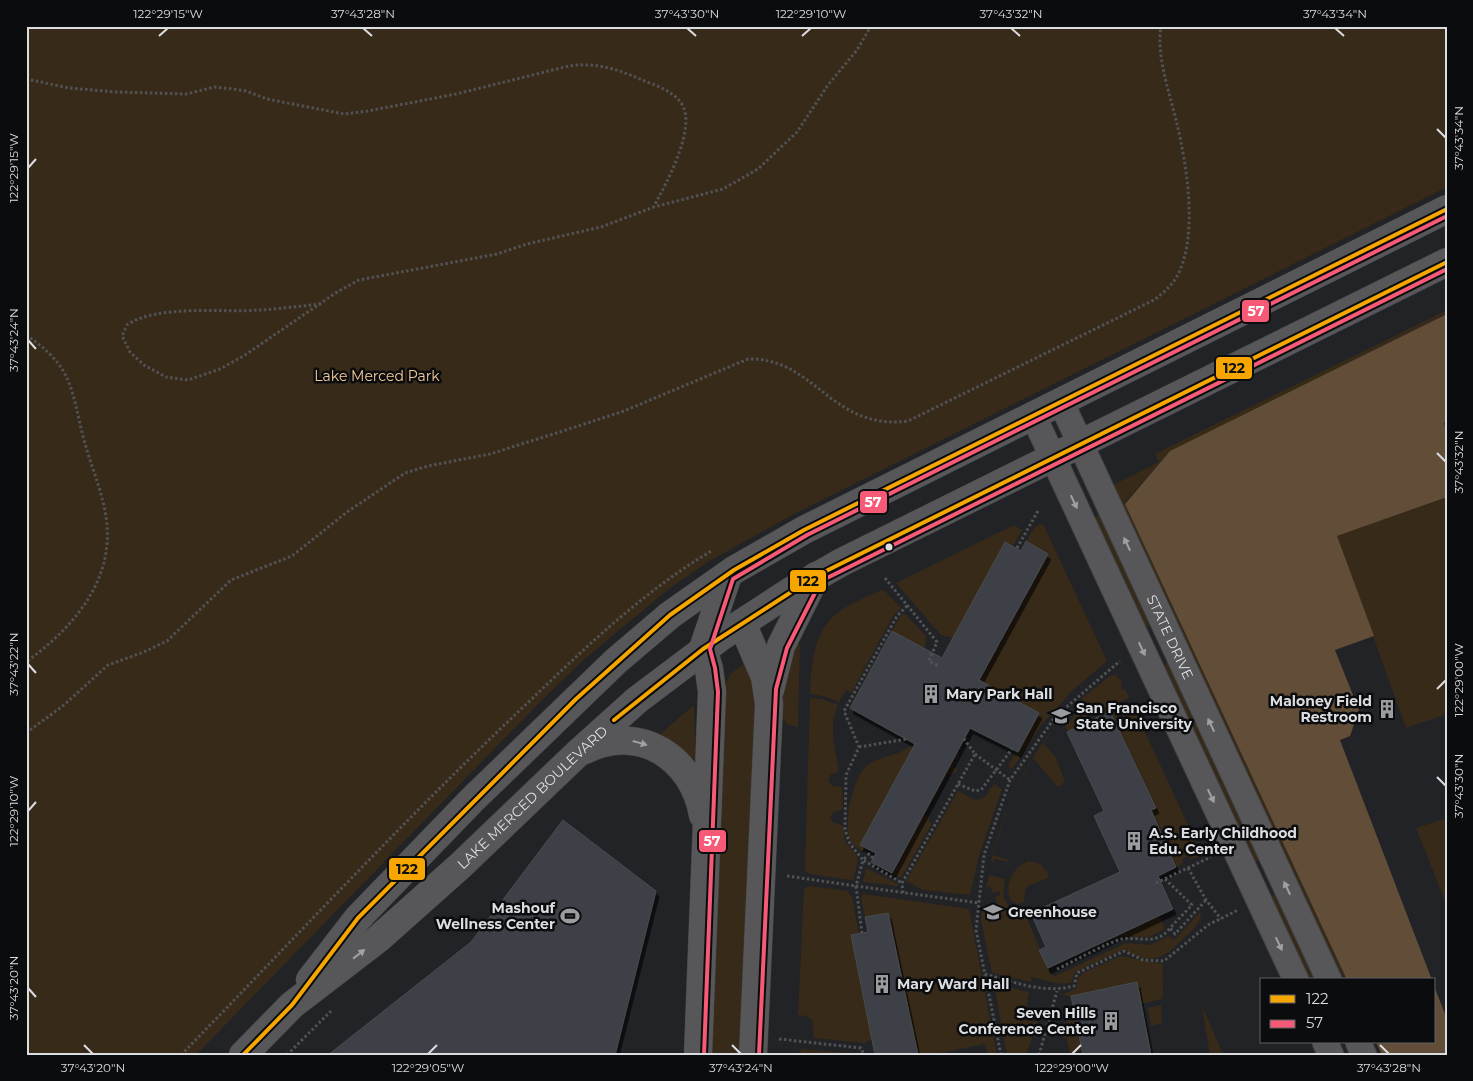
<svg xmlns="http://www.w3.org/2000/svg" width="1473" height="1081" font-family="Montserrat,sans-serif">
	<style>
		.green { fill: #382a18 }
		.forest { fill: #624e38 }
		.building { fill: #3e4046; stroke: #494b4d; filter: url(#shadow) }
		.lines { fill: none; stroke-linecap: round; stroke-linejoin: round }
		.street-casing { stroke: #3d3f41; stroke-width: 27 }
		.secondary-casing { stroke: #3d3f41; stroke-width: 29 }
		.path { stroke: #515254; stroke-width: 3; stroke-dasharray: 2.5 2.5; stroke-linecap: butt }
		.street { stroke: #57575a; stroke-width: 25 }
		.secondary { stroke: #57575a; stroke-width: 28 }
		.bus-1-casing { stroke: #0b0c0e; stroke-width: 8 }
		.bus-2-casing { stroke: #0b0c0e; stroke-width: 8 }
		.bus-1 { stroke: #f7a600; stroke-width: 4 }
		.bus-2 { stroke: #f75a77; stroke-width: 4 }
		.oneway { fill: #a0a1a4 }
		.ticks { fill: none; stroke: #dcdde1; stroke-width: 2 }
		.bus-dot { fill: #dcdde1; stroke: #0b0c0e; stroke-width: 2 }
		.labels { text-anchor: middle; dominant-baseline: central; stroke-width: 5; stroke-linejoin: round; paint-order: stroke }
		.park-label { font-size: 14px; fill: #f7cc9b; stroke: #0b0c0e }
		.street-label { font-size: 14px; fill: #dcdde1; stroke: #0b0c0e }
		.poi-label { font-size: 14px; font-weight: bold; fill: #dcdde1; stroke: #0b0c0e; text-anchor: start }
		.line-badge { stroke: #0b0c0e; stroke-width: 2 }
		.badge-label { font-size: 14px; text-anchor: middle; font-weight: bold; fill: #fff }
		.pale-badge-label { font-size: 14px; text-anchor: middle; font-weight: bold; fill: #111 }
		.neatline { fill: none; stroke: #dcdde1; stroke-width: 2 }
		.ticks-label { font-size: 12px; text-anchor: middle; fill: #dcdde1 }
	</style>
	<defs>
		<filter id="shadow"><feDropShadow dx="3" dy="5.5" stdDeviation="0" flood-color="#0009"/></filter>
	</defs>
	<rect width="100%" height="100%" fill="#212326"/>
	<path class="green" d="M26 26H1447V187L796 513 708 562 670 588 586 658 542 700 196 1055H26Z
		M1447 310V314L1170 451 1125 502 1347 980H1343L1113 485 1159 462 1155 454Z
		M1447 497V714L1406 728 1337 536Z
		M1099 515 1147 618 1151 625 1146 627 1142 620 1095 517Z
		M1040 524 1044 526 1107 661 1073 690 1042 724 1012 769 1008 766 1039 713 979 680 1048 554 1026 542 1034 528Z
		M1014 525 1022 530 1013 546 1005 542 953 638 941 635 896 583Z
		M881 590 885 591 901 608 893 616 851 693 846 690 839 702 823 696 810 694C811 667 813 633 836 614 849 604 866 597 881 590Z
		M904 613 926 636 925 648 892 631 899 618Z
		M797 641 800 646 798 727 787 724C769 704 790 662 797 641Z
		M1168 663 1260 860 1255 862 1164 665Z
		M744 664 753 684 755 705 739 1055H707L724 688 730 674Z
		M1115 675 1121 680 1122 690 1125 689 1129 698 1118 703 1117 725 1111 711 1103 715 1100 709 1087 715 1089 721 1069 731 1065 727 1083 706 1081 699 1110 676Z
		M810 698 822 699 838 705C828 726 835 749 839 771L830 775 828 781 832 786 842 787 843 809 834 812 830 818 833 822 843 826 845 841 858 858 854 879 851 880 810 874 805 870Z
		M1131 702 1202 855 1191 860 1189 856 1182 859 1183 864 1176 867 1160 837 1163 835 1156 820H1153L1149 811 1155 808 1142 778 1140 779 1135 770 1138 768 1120 731 1123 730V706Z
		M694 705 696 760H695L679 747 659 735Z
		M1053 729 1043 744 1055 756 1065 782 1058 787 1033 758 1010 801 993 855 1009 860V862L994 859 993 862 991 861C1003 812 1022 768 1053 729Z
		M914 743H916L860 845 867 849 861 851C857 848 853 845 850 840 843 824 853 774 869 764 883 755 901 756 914 743Z
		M958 751 960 752 953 766 958 770 953 774H948L925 814 929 817V821L932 824 901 878 892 873Z
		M994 784 1002 789 979 856 970 895 923 890 906 881 958 791 975 800 984 798Z
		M1444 819 1447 828V906L1416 828Z
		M1029 861 1041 864 1045 871 1047 870 1048 878 1028 886 1025 890 1024 902 1018 904 1011 901C1003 886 1013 866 1029 861Z
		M866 868 898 884V886L863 882Z
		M989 875 1005 879 1003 897 1009 906 1026 916 1050 974 1055 976 1126 943 1151 945 1169 936 1174 940 1200 912 1201 916C1198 925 1192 931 1185 937 1166 957 1150 968 1125 949L1075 972 1071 983 1060 984 1032 977 1031 982 992 973 981 920 982 907 989 923 1003 918 995 897 1000 895 999 891 993 893 990 886 986 888Z
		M810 886 848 891 852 897 859 934 851 936 872 1039 864 1043 814 1038 812 1020 806 1016 798 1015 804 889Z
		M863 894 969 909 997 1055H988L985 1044 931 1055H918L888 913 865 917 861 897Z
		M1276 894 1315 980H1309L1270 896Z
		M1159 915 1165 929 1149 937 1120 936 1090 947Z
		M1120 956 1163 964C1161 977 1165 987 1162 999L1141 1004 1137 982 1071 996 1061 995 1076 989 1078 978 1083 973Z
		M994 984 1029 992 1024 1019 1038 1022 1026 1055H1007Z
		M1161 1005 1162 1023 1147 1027 1152 1055 1146 1026 1151 1025 1148 1008Z
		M1202 1006 1223 1054V1055H1210Z
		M1069 1014 1076 1016 1082 1050 1070 1053 1067 1039 1061 1037Z
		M802 1049 851 1053 855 1055H797Z"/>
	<path class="forest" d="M1447 314V421L1444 423 1447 432V497L1337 536 1374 636 1335 650 1359 710 1350 736 1340 740 1432 980H1347L1125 504 1170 451Z
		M1434 986 1447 1019V1055H1382L1376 1042H1434Z"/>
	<path class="building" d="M1026 541 1048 554 979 680 1039 713 1018 752 970 728 892 873 871 862 876 853 860 845 915 744 850 708 892 631 942 658 1005 542 1021 551Z
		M1110 711 1156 808 1151 810 1176 867 1158 876 1173 909 1048 968 1039 950 1046 947 1031 913 1120 872 1094 816 1104 811 1067 732Z
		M563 820 656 891 615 1055H328L471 942Z
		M888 913 900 970 918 1055H875L851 935 868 932 865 917Z
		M1137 982 1151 1055H1083L1071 996Z"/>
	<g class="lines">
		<g class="street-casing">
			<g id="street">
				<path id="s1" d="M1061 402 1329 980"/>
				<path d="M1033 415 1296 980"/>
				<path d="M1325 1042 1331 1055"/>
				<path d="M1358 1042 1364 1055"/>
			</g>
		</g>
		<g class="secondary-casing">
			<g id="secondary">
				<path d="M742 623 765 677 769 704 753 1055"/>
				<path d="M770 690 781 646 816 576"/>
				<path d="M585 750C639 723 693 757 703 815"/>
				<path d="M310 980 358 918 473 799 616 661 670 615 734 570 804 530 1447 209"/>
				<path id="s2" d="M243 1055 292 1005 378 939 460 866 577 754 637 700 722 636 791 591 842 562 1447 262"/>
				<path d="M698 1055 712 692 709 669 703 649 728 575"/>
			</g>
		</g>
		<path class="path" d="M26 79 69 88 116 92 186 94 215 87 233 89 246 91 267 99 344 114 368 111 456 94 569 66C595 62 618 69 642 80 655 85 673 91 681 103 698 126 666 184 654 206
			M321 304C301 306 280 309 260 310 223 313 157 304 127 325L122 336 130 352 144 365 166 377 188 380 220 369 245 355 337 292 359 280 497 254 527 244 601 227 654 207 723 189 758 169 797 132 828 85 857 50 871 26
			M26 335C74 367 71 390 84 440 90 462 99 484 104 506 120 574 77 625 26 662
			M1017 548 1039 509
			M885 578 937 642 929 661 938 666
			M907 606 897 616 844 711 859 747 846 775 845 830 850 844 863 860 856 886 979 903
			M26 733 64 705 108 665 144 652 167 641 231 580 292 556 347 512 405 473 428 466 490 454 566 430 624 411 748 359C815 357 831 431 908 421L1154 300C1162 294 1170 287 1176 278 1199 239 1187 166 1177 124 1170 93 1156 58 1161 26
			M859 747 907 739
			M975 754 1010 780
			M958 784 975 791 981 790 1012 749
			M873 858 869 854 863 860 902 883
			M1188 868 1206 900 1221 919
			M787 876 856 886 862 933
			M1165 879 1192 905 1170 928 1175 934 1206 900
			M1156 883 1211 857
			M903 893 902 883 975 754 964 739
			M1057 969C1073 962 1108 942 1122 939 1139 936 1157 946 1170 928
			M985 974C1014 982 1043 994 1074 986L1077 973 1124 951 1143 960 1164 961 1208 925 1238 910
			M779 1039 861 1048 864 1055
			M181 1055C293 940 402 822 518 712 579 654 640 593 713 550
			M287 1055 331 1011
			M1001 1055 976 930 984 855 1010 780 1056 716 1120 661
			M1039 1055 1057 991"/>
		<use href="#street" class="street"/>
		<use href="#secondary" class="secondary"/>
		<g class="bus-1-casing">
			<path id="bus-1" d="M614 720 703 649 816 576 1447 262
				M243 1055 292 1005 358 918 576 699 670 615 734 570 804 530 1447 209"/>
		</g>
		<g class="bus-2-casing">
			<path id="bus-2" d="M704 1055 718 692 715 668 710 649 733 579 807 535 1447 216
				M759 1055 776 689 787 648 821 581 1447 269"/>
		</g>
		<use href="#bus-1" class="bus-1"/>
		<use href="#bus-2" class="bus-2"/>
	</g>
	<defs><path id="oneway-solid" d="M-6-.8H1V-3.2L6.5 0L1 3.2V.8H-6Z" transform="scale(1.25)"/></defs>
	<g class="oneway">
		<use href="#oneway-solid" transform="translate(1074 502) rotate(65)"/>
		<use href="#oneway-solid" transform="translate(1127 544) rotate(-115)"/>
		<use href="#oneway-solid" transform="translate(1142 649) rotate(65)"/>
		<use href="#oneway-solid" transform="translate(1211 725) rotate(-115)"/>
		<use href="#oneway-solid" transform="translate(640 743) rotate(16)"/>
		<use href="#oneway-solid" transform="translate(1211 796) rotate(65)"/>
		<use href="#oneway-solid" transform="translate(1287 888) rotate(-115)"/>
		<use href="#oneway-solid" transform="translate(1279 944) rotate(65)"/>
		<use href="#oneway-solid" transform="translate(359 954) rotate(-38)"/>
	</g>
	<path class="ticks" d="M363 28 372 36M687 28 696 36M1011 28 1020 36M1335 28 1344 36M159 36 168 28M802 36 811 28M1437 129 1446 138M28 168 36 159M28 340 36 349M1437 453 1446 462M28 664 36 673M1437 689 1446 680M1437 777 1446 786M28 811 36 802M28 988 36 997M84 1045 93 1054M732 1045 741 1054M1380 1045 1389 1054M428 1054 437 1045M1072 1054 1081 1045"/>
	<defs>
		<g id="building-bare" transform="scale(1.5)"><path d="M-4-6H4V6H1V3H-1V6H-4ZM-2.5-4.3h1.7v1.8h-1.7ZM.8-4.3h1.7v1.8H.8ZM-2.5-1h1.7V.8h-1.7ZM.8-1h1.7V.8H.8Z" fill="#9b9ca0" stroke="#0b0c0e" stroke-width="2.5" paint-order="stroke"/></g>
		<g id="university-bare" transform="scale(1.5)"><path d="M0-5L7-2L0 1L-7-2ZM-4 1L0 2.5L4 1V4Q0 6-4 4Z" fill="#9b9ca0" stroke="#0b0c0e" stroke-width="2.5" paint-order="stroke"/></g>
		<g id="stadium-bare" transform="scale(1.5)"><path d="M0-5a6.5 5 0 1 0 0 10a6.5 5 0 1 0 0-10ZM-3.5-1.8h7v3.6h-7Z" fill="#9b9ca0" stroke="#0b0c0e" stroke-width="2.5" paint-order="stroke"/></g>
	</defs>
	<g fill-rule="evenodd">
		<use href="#building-bare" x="931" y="694"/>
		<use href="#building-bare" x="1387" y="709"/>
		<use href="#university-bare" x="1061" y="716"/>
		<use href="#building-bare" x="1134" y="841"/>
		<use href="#university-bare" x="993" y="912"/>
		<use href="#stadium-bare" x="570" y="916"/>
		<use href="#building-bare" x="882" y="984"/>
		<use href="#building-bare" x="1111" y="1021"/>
	</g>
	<circle class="bus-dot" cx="889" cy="547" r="4.5"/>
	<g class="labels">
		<g class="park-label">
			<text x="377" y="376">Lake Merced Park</text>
		</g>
		<g class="street-label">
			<text stroke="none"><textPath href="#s1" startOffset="259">STATE DRIVE</textPath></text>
			<text stroke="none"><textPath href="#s2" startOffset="388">LAKE MERCED BOULEVARD</textPath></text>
		</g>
		<g class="poi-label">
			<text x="946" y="694">Mary Park Hall</text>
			<text x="1372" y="701" text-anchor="end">Maloney Field<tspan x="1372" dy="16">Restroom</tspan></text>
			<text x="1076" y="708">San Francisco<tspan x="1076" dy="16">State University</tspan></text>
			<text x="1149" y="833">A.S. Early Childhood<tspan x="1149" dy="16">Edu. Center</tspan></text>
			<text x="555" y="908" text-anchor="end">Mashouf<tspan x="555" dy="16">Wellness Center</tspan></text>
			<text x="1008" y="912">Greenhouse</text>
			<text x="897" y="984">Mary Ward Hall</text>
			<text x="1096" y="1013" text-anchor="end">Seven Hills<tspan x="1096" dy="16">Conference Center</tspan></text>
		</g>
	</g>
	<g class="line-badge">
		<rect x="1241" y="299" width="29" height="24" rx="5" fill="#f75a77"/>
		<rect x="1215" y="356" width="38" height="24" rx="5" fill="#f7a600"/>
		<rect x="859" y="490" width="29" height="24" rx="5" fill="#f75a77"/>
		<rect x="789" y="569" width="38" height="24" rx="5" fill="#f7a600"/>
		<rect x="698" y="829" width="29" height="24" rx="5" fill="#f75a77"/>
		<rect x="388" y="857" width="38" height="24" rx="5" fill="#f7a600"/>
	</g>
	<g class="badge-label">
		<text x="1256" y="316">57</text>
		<text x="873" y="507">57</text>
		<text x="712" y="846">57</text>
	</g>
	<g class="pale-badge-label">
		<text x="1234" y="373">122</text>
		<text x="808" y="586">122</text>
		<text x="407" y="874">122</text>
	</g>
	<rect width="1473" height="1081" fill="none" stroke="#0b0c0e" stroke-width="55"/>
	<rect x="1260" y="978" width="175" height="65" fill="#0b0c0e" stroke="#5f6062"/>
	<rect x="1270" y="995" width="25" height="8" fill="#f7a600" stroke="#5f6062"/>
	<text x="1306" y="1004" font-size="15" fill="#dcdde1">122</text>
	<rect x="1270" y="1020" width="25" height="8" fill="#f75a77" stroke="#5f6062"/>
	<text x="1306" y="1028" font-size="15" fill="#dcdde1">57</text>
	<rect x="28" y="28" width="1418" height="1026" class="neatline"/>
	<g class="ticks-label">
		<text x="168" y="18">122°29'15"W</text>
		<text x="363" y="18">37°43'28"N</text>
		<text x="687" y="18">37°43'30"N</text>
		<text x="811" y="18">122°29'10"W</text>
		<text x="1011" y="18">37°43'32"N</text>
		<text x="1335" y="18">37°43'34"N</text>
		<text transform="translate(1459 138) rotate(-90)" y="4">37°43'34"N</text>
		<text transform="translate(14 168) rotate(-90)" y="4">122°29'15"W</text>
		<text transform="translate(14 340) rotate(-90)" y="4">37°43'24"N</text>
		<text transform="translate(1459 462) rotate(-90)" y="4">37°43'32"N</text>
		<text transform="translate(14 664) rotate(-90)" y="4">37°43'22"N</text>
		<text transform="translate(1459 680) rotate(-90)" y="4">122°29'00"W</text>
		<text transform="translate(1459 786) rotate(-90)" y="4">37°43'30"N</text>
		<text transform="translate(14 811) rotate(-90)" y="4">122°29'10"W</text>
		<text transform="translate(14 988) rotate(-90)" y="4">37°43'20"N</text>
		<text x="93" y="1072">37°43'20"N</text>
		<text x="428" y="1072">122°29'05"W</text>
		<text x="741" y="1072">37°43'24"N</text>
		<text x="1072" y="1072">122°29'00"W</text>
		<text x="1389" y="1072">37°43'28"N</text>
	</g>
</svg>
